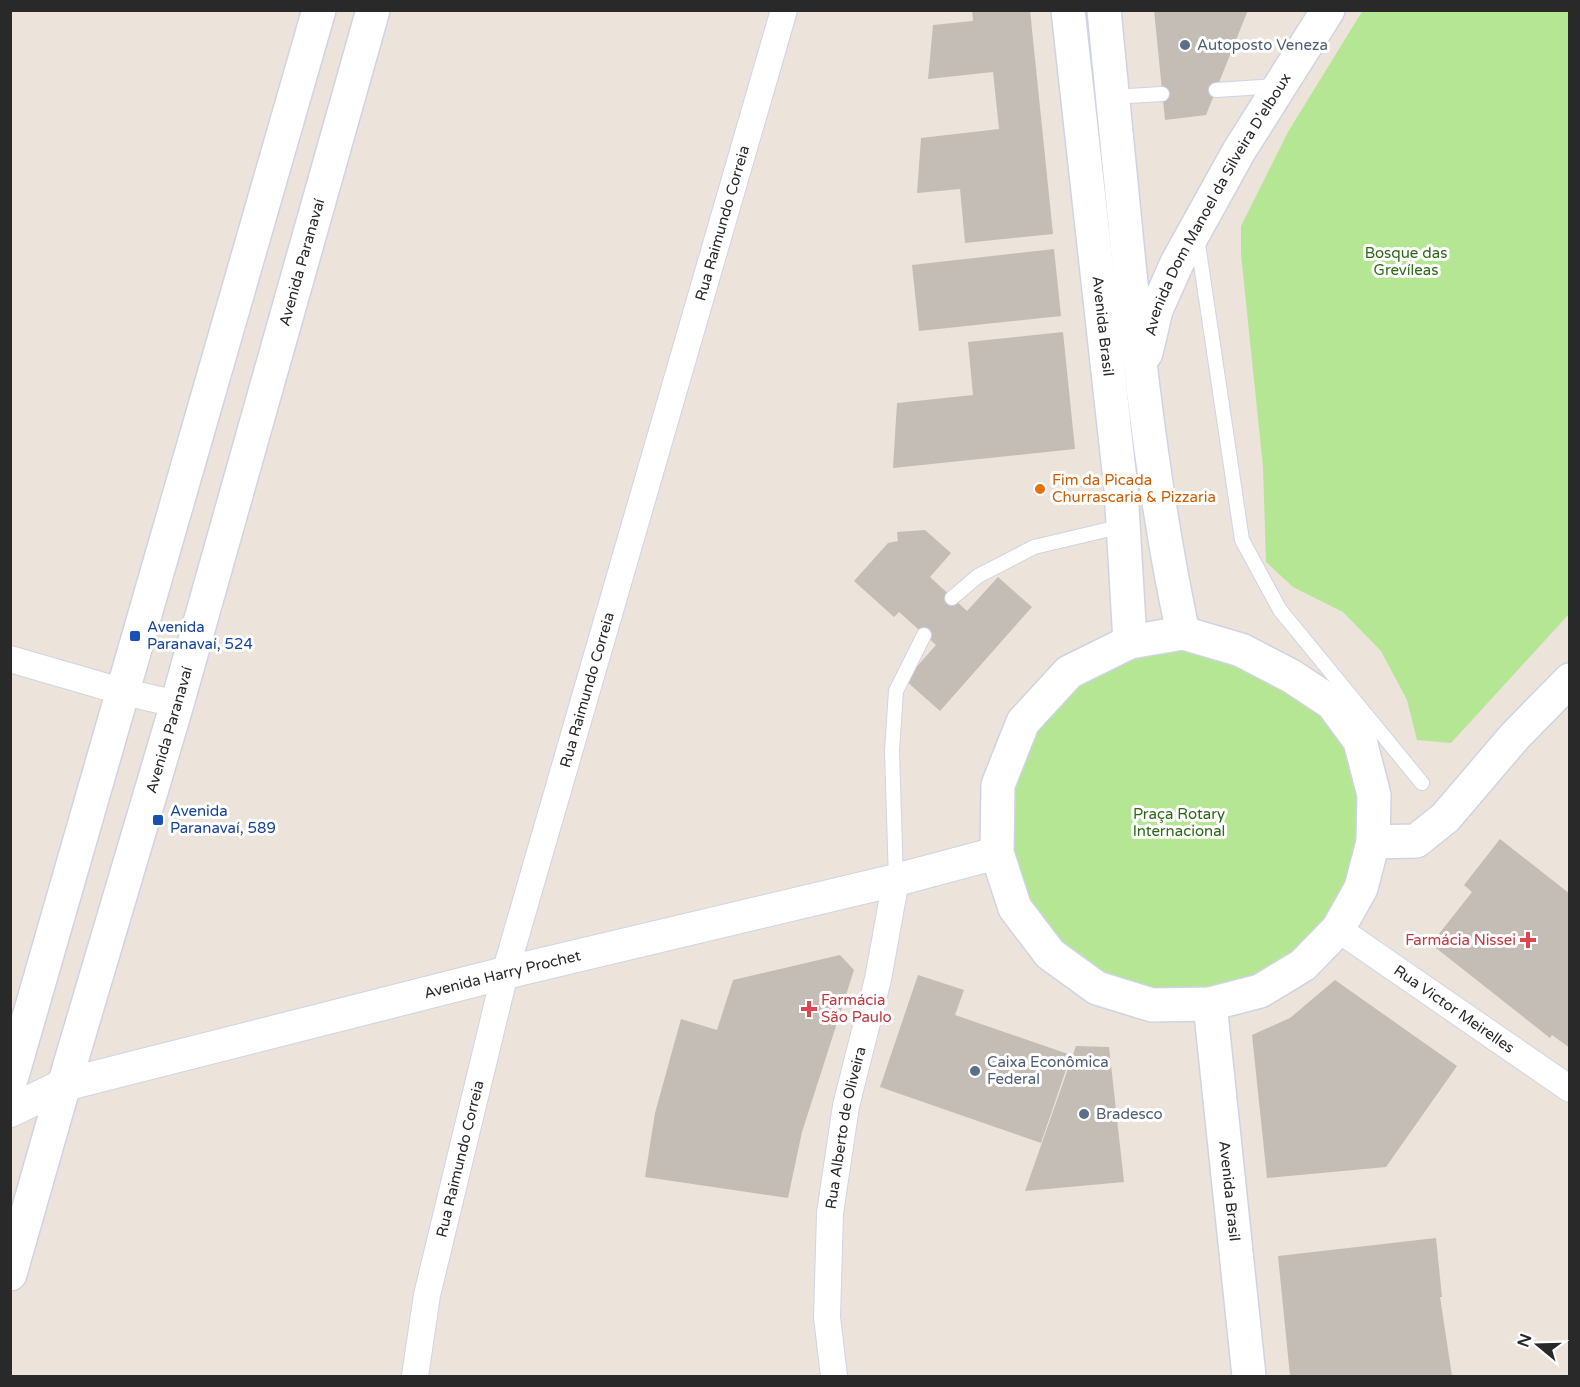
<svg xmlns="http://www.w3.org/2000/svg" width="1580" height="1387" font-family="'Varela Round',sans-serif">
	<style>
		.green { fill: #b4e693 }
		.building { fill: #c4bdb6 }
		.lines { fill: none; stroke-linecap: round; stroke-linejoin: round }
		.service-casing { stroke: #cfd4e3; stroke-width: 16 }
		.minor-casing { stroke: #cfd4e3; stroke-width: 28 }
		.tertiary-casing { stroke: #cfd4e3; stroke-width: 34 }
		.secondary-casing { stroke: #cfd4e3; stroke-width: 36 }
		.service { stroke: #fff; stroke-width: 14 }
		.minor { stroke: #fff; stroke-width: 26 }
		.tertiary { stroke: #fff; stroke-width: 32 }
		.secondary { stroke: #fff; stroke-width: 33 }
		.service-dot { fill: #5c6f8a; stroke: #fff; stroke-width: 2 }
		.food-dot { fill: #e8710a; stroke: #fff; stroke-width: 2 }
		.transit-dot { fill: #1a4fb4; stroke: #fff; stroke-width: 2 }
		.health-dot { fill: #e0444e; stroke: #fff; stroke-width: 2 }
		.labels { text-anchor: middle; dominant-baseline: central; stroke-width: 6; stroke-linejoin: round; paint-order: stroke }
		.service-label { font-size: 15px; fill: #4e5e75; stroke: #fff; text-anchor: start }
		.street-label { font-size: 15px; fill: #292929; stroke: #fff }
		.park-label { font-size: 15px; fill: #2c6916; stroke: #fff }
		.food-label { font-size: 15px; fill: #c56008; stroke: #fff; text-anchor: start }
		.transit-label { font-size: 15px; fill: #164399; stroke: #fff; text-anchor: start }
		.health-label { font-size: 15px; fill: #be3a42; stroke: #fff; text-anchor: end }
	</style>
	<rect width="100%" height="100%" fill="#ece3da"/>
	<path class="green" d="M1363 10 1569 11V614L1451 743 1417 740 1407 700 1381 651 1343 612 1293 587 1266 562 1263 467 1241 254V226L1288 132Z
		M1130 642 1241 650 1360 741 1361 888 1260 991 1097 988 1015 908 998 785 1023 722Z"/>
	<path class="building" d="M972 10H1030L1053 234 965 243 960 189 917 193 921 138 999 129 993 72 928 79 933 25 973 21Z
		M1154 10H1248L1206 115 1165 120Z
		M1054 249 1061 316 919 331 912 265Z
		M1063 332 1075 449 893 468 897 403 973 395 968 342Z
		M925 530 951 553 930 577 967 611 998 577 1032 607 940 711 905 680 936 645 899 612 894 617 854 581 888 543 898 541 897 532Z
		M1500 839 1570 894V1048L1552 1035 1550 1038 1431 944 1472 892 1464 885Z
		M840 955 854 970 802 1132 788 1198 645 1177 655 1113 681 1019 717 1030 733 980Z
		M918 975 964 990 955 1015 1071 1055 1041 1143 880 1087Z
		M1335 980 1457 1066 1386 1167 1267 1178 1252 1035 1290 1018Z
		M1076 1046 1109 1047 1124 1182 1025 1191Z
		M1436 1238 1442 1297H1440L1452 1376H1290L1278 1256Z"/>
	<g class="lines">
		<g class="service-casing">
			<path id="service" d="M1216 90 1278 86
				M1112 97 1162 94
				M1197 237 1242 540 1280 610 1422 783
				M952 598 978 576 1034 547 1123 526
				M896 880 892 751 896 691 924 635"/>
		</g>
		<g class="minor-casing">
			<g id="minor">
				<path d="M10 659 124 692 177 704"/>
				<path id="s1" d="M1338 929 1570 1089"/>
				<path id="s2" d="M415 1376 427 1295 505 973 784 10"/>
				<path id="s3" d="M834 1376 827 1317 830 1213 846 1106 878 979 896 880"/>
			</g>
		</g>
		<g class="tertiary-casing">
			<g id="tertiary">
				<path id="s4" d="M10 1111 64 1085 505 973 896 880 997 853"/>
			</g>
		</g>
		<g class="secondary-casing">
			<g id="secondary">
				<path id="s5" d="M1068 10 1121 489 1130 642"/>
				<path d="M1104 10C1112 95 1121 180 1129 264 1142 388 1157 512 1183 633"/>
				<path id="s6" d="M1146 353 1156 310 1177 263 1239 151 1328 10"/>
				<path d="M1183 633 1241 650 1291 676 1332 703 1360 741 1374 795 1373 842 1361 888 1338 929 1303 965 1260 991 1210 1004 1152 1005 1097 988 1050 954 1015 908 997 853 998 785 1023 722 1069 672 1130 642Z"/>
				<path d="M1373 842 1416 841 1445 818 1515 736 1570 680"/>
				<path id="s7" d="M1210 1004 1249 1376"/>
				<path d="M10 1083 319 10"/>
				<path id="s8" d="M10 1274 64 1085 177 704 373 10"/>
			</g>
		</g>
		<use href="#service" class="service"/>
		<use href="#minor" class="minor"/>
		<use href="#tertiary" class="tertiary"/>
		<use href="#secondary" class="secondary"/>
	</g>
	<g class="service-dot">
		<circle cx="1185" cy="45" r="6"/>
		<circle cx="975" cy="1071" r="6"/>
		<circle cx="1084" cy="1114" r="6"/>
	</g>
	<circle class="food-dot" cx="1040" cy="489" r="6"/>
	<g class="transit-dot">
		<rect x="129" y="630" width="12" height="12" rx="3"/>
		<rect x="152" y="814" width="12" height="12" rx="3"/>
	</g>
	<g class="health-dot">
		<path d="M1525 931h6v6h6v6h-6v6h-6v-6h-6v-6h6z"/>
		<path d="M806 1000h6v6h6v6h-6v6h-6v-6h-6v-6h6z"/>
	</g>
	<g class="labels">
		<g class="service-label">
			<text x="1197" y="45">Autoposto Veneza</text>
			<text x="987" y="1062">Caixa Econômica<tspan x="987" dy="17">Federal</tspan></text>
			<text x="1096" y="1114">Bradesco</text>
		</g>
		<g class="street-label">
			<text stroke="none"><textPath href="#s6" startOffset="166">Avenida Dom Manoel da Silveira D'elboux</textPath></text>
			<text stroke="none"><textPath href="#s2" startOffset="1194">Rua Raimundo Correia</textPath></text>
			<text stroke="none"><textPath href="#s8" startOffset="1053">Avenida Paranavaí</textPath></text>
			<text stroke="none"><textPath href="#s5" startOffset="318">Avenida Brasil</textPath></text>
			<text stroke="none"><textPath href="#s2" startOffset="708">Rua Raimundo Correia</textPath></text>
			<text stroke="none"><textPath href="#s8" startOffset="567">Avenida Paranavaí</textPath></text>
			<text stroke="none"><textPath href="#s4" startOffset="512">Avenida Harry Prochet</textPath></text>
			<text stroke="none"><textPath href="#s1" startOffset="141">Rua Victor Meirelles</textPath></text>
			<text stroke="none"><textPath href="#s3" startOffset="250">Rua Alberto de Oliveira</textPath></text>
			<text stroke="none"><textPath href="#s2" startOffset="222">Rua Raimundo Correia</textPath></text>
			<text stroke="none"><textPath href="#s7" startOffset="188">Avenida Brasil</textPath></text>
		</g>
		<g class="park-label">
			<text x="1406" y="253">Bosque das<tspan x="1406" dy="17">Grevíleas</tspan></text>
			<text x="1179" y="814">Praça Rotary<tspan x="1179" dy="17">Internacional</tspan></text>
		</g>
		<g class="food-label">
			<text x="1052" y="480">Fim da Picada<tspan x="1052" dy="17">Churrascaria &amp; Pizzaria</tspan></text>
		</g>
		<g class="transit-label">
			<text x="147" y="627">Avenida<tspan x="147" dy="17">Paranavaí, 524</tspan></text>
			<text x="170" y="811">Avenida<tspan x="170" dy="17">Paranavaí, 589</tspan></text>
		</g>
		<g class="health-label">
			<text x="1516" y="940">Farmácia Nissei</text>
			<text x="821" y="1000" text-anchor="start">Farmácia<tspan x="821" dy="17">São Paulo</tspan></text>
		</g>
	</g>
	<rect width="1580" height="1387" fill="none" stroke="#292929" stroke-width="24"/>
	<g transform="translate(1538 1345) rotate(289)" stroke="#ffffff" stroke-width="4.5" paint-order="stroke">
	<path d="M0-4.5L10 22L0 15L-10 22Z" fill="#292929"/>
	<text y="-9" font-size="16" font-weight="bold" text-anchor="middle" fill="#292929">N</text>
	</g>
</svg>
